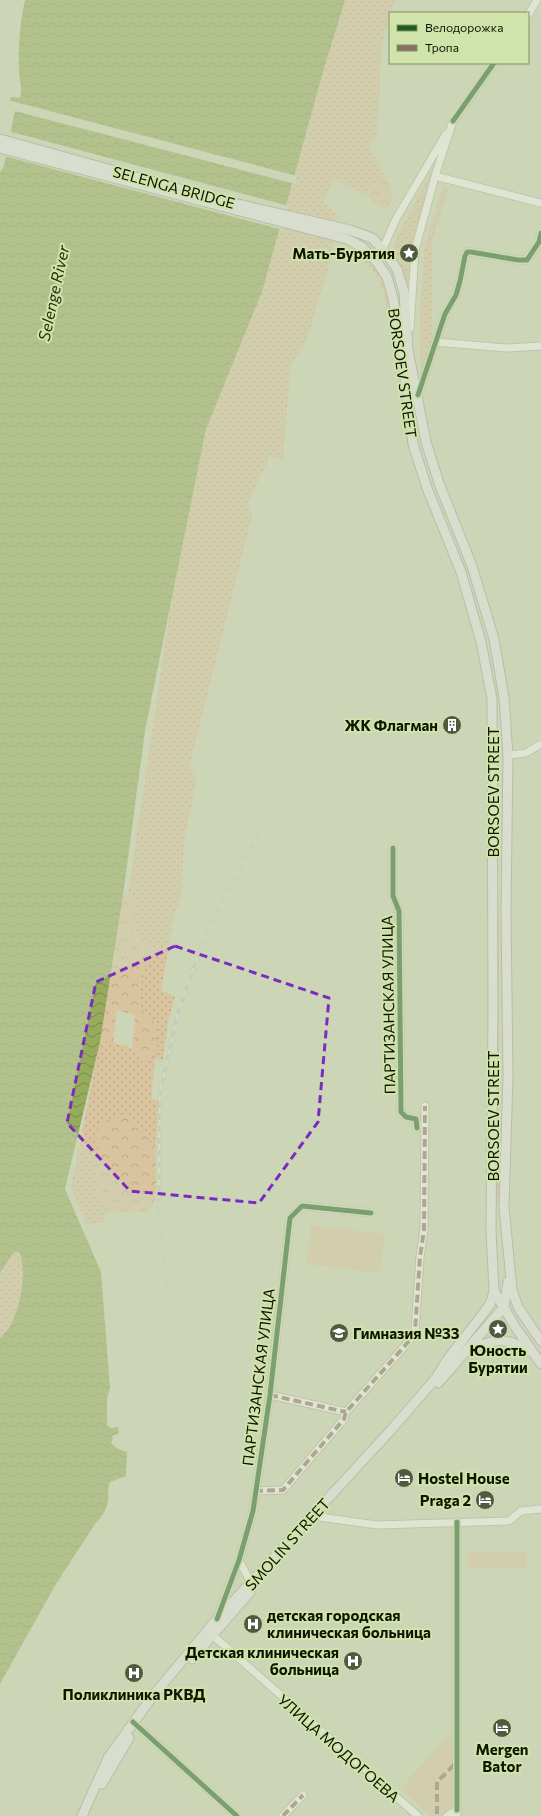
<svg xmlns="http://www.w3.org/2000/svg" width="541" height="1816" font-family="Commissioner,sans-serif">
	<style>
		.grass { fill: url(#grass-dots) }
		.forest { fill: url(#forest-crowns) }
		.park { fill: #dac4a0 }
		.water { fill: url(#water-waves) }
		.pier { fill: #ccd6b7 }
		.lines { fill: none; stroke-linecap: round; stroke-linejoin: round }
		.minor-casing { stroke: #abb29c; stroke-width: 9 }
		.major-casing { stroke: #9fa09a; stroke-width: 11 }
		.minor { stroke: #f7f9f4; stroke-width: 7 }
		.major { stroke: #e8e7e9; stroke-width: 9 }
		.rail-casing { stroke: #c7cac0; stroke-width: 3.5 }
		.rail { stroke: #d0e3aa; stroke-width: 2; stroke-dasharray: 6; stroke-linecap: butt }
		.quiet { stroke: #8d6e63; stroke-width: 4; stroke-dasharray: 8 4; stroke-linecap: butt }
		.cycleway-casing { stroke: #d0e3aa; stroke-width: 8 }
		.cycleway { stroke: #1b5e20; stroke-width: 5 }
		.marked { fill: none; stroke: #7b2cbf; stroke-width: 3; stroke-dasharray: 8 5; stroke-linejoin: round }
		.labels { text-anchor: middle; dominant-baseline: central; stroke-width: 4; stroke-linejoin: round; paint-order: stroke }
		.street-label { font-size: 15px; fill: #0f1502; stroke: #d0e3aa }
		.poi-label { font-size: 15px; font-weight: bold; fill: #0f1502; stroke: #d0e3aa; text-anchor: end }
		.water-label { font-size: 16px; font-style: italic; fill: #273208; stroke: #d0e3aa }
	</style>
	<defs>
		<pattern id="grass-dots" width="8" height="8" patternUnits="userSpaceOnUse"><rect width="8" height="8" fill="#dac4a0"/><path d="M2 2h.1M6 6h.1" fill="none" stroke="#baa888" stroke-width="1.8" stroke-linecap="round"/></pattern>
		<pattern id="forest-crowns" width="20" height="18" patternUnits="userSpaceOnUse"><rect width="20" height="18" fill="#dac4a0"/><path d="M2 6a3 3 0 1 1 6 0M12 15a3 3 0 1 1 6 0" fill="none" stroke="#baa888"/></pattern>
		<pattern id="water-waves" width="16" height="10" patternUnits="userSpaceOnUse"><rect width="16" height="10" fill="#96ab5c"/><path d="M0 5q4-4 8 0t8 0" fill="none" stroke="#798a4a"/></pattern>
	</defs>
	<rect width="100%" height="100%" fill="#ccd6b7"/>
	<path class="grass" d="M345 0H395L382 43 377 140 368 143 384 174 367 196 334 180 324 201 338 215 330 263 305 345 291 363 283 460 268 456V461L248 502 252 516 189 769 193 771 196 783 184 842 181 901 175 911 161 990 175 997 168 1021 163 1060 155 1059 151 1099 158 1101 156 1153 152 1143 96 1191 105 1211 104 1222 86 1225 71 1187 100 1042H113L132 1048 143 1063 156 1024 139 1007 140 989 150 948 145 938 131 929 134 903 132 895H128L169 617 181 549 206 429 262 292 323 72Z
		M437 161 417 244 406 245 402 251 407 259 414 262 412 308 405 278 393 252 395 240Z
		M443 187 448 189 432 242V356L422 376 419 337 424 254 426 242Z
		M351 248 367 256 382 276 392 303 401 385 398 386 384 294 378 279 368 265 350 251 348 249Z
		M496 912H499V1202H496Z
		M14 1252H19C28 1269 20 1309 10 1326 8 1330 3 1334 0 1338V1273Z"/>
	<path class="forest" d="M384 174 391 184 392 202 385 210 375 205 367 196Z
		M123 895H132L134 903 131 929 145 938 150 948 140 989 139 1007 156 1024 158 1043 155 1059 143 1063 132 1048 135 1015 117 1010 113 1042H100Z
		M126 1116 146 1135 156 1153V1199L146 1212 112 1213 105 1211 96 1192 98 1129 108 1119Z"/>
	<path class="park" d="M311 1225 385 1234 380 1273 306 1264Z
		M526 1552 527 1567 468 1568V1553Z
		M446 1737 458 1739 452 1816H430L401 1788Z"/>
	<path class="water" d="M25 0H345L323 72 262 292 206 429 145 731 123 895 100 1042 65 1189 101 1272 110 1388 107 1398V1426L111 1428 118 1427 119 1433 112 1436 113 1439 111 1443 118 1449 127 1452 126 1476 110 1482C107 1488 109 1494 108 1501 107 1509 101 1518 95 1524L56 1584 0 1684V1338C3 1334 8 1330 10 1326 20 1309 28 1269 19 1252H14L0 1273V172L4 166 15 110 9 105 11 97 20 98C23 89 19 79 19 70 18 47 20 22 25 0Z"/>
	<path class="pier" d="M8 100 297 176 295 184 11 110 7 106Z
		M8 131 289 206 283 230 4 156Z"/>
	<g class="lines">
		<g class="minor-casing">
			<path id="minor" d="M528 15 537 0
				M451 125 494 63
				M435 176 541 203
				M377 262 396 219 446 134
				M410 328 415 250 436 173 453 121
				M436 342 506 348 541 346
				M418 395 445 314 456 295 460 281 465 256 467 252H471L518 260H527L539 242 541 233
				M508 755 526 753 541 744
				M393 848V896L399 911 401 1112 406 1117 416 1119 417 1128
				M270 1395 346 1412
				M255 1491 283 1490 344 1419 346 1412 410 1340 415 1331 420 1257 424 1230 425 1106
				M312 1516 377 1525 509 1521 521 1511 541 1509
				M239 1560 251 1583
				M218 1615 239 1560 253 1511 270 1395 290 1218 302 1206 371 1213
				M209 1632 418 1816
				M133 1722 237 1816
				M457 1810V1522
				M283 1816 303 1795
				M447 1816 457 1810V1816"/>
		</g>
		<g class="major-casing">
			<path id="major" d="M0 139 216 199 350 230 372 238 382 248 397 269 404 292 408 350 426 442 439 483 472 566 494 639 504 698 508 755 506 912 508 1076 504 1207 512 1290 518 1307 541 1341
				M0 148 347 239 362 247 377 262 387 277 393 298 403 360 413 444 427 488 461 572 481 642 492 699 493 1010 491 1231 494 1291 516 1328 541 1364
				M470 1351C489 1338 511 1337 529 1351
				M452 1367 504 1307 508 1282
				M438 1383 456 1363
				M192 1659 250 1592
				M102 1784 129 1738
				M82 1816 108 1758 152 1697 217 1619 391 1430 436 1378 447 1360 486 1310 491 1302 494 1291"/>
		</g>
		<use href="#minor" class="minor"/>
		<use href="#major" class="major"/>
		<g class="rail-casing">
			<path id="rail" d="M170 1305 159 1224V1154L160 1092 179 1009 203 942 219 908 259 834 278 806"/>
		</g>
		<use href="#rail" class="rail"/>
		<path class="quiet" d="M270 1395 346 1412
			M255 1491 283 1490 344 1419 346 1412 410 1340 415 1331 420 1257 424 1230 425 1106
			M437 1814V1782L457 1762
			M283 1816 303 1795"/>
		<g class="cycleway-casing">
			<path id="cycleway" d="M453 121 494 63
				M418 395 445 314 456 295 460 281 465 256 467 252H471L518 260H527L539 242 541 233
				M393 848V896L399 911 401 1112 406 1117 416 1119 417 1128
				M217 1619 239 1560 253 1511 270 1395 290 1218 302 1206 371 1213
				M133 1722 237 1816
				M457 1810V1522"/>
		</g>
		<use href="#cycleway" class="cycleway"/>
	</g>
	<path d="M0 0H541V1816H0ZM175 946 329 998 318 1122 259 1203 130 1191 67 1123 96 982Z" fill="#ccd6b7" fill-opacity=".55" fill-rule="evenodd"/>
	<path class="marked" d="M175 946 329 998 318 1122 259 1203 130 1191 67 1123 96 982Z"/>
	<defs>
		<g id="sight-disc" transform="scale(1)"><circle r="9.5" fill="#515941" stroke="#d0e3aa"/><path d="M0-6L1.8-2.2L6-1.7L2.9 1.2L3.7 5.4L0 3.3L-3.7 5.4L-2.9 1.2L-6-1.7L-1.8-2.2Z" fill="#fff"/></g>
		<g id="building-disc" transform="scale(1)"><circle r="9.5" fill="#515941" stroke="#d0e3aa"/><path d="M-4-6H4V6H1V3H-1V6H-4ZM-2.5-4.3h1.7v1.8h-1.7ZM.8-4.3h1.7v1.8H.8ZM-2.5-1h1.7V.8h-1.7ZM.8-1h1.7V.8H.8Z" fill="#fff"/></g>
		<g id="school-disc" transform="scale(1)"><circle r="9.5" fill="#515941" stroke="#d0e3aa"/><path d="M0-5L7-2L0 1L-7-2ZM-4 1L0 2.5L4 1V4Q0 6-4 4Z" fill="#fff"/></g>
		<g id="hotel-disc" transform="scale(1)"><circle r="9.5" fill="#515941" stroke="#d0e3aa"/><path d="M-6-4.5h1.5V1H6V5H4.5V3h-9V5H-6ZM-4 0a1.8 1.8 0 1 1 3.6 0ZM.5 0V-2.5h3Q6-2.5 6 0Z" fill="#fff"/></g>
		<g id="hospital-disc" transform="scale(1)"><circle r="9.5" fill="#515941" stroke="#d0e3aa"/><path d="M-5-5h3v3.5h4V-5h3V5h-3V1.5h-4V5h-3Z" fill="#fff"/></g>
	</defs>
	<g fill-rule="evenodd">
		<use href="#sight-disc" x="409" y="253"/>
		<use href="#building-disc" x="452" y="725"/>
		<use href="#sight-disc" x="498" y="1329"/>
		<use href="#school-disc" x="339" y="1333"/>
		<use href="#hotel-disc" x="404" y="1478"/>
		<use href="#hotel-disc" x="485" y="1500"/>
		<use href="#hospital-disc" x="253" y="1624"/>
		<use href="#hospital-disc" x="353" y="1661"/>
		<use href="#hospital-disc" x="134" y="1673"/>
		<use href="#hotel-disc" x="502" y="1728"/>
	</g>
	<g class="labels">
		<g class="street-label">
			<text transform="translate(174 187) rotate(15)">SELENGA BRIDGE</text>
			<text transform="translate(403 373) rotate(82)">BORSOEV STREET</text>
			<text transform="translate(493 792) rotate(-90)">BORSOEV STREET</text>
			<text transform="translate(388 1005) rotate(-91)">ПАРТИЗАНСКАЯ УЛИЦА</text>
			<text transform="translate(493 1116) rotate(-90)">BORSOEV STREET</text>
			<text transform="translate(258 1377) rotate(-83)">ПАРТИЗАНСКАЯ УЛИЦА</text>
			<text transform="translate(287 1544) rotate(-48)">SMOLIN STREET</text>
			<text transform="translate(339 1748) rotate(41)">УЛИЦА МОДОГОЕВА</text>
		</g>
		<g class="poi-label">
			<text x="395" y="253">Мать-Бурятия</text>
			<text x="438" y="725">ЖК Флагман</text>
			<text x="353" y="1333" text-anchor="start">Гимназия №33</text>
			<text x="498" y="1350" text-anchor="middle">Юность<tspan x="498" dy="17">Бурятии</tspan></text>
			<text x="418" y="1478" text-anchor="start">Hostel House</text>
			<text x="471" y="1500">Praga 2</text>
			<text x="267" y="1615" text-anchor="start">детская городская<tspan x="267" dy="17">клиническая больница</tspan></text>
			<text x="339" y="1652">Детская клиническая<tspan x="339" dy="17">больница</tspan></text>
			<text x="134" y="1694" text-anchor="middle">Поликлиника РКВД</text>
			<text x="502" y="1749" text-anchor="middle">Mergen<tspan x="502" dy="17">Bator</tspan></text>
		</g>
		<g class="water-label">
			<text transform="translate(53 293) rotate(-78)">Selenge River</text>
		</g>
	</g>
	<rect x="389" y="12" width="140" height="52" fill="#d0e3aa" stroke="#839167"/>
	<rect x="397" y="25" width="20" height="6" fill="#1b5e20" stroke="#839167"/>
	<text x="425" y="32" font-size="12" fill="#0f1502">Велодорожка</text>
	<rect x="397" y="45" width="20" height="6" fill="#8d6e63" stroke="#839167"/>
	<text x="425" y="52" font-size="12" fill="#0f1502">Тропа</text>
</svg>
